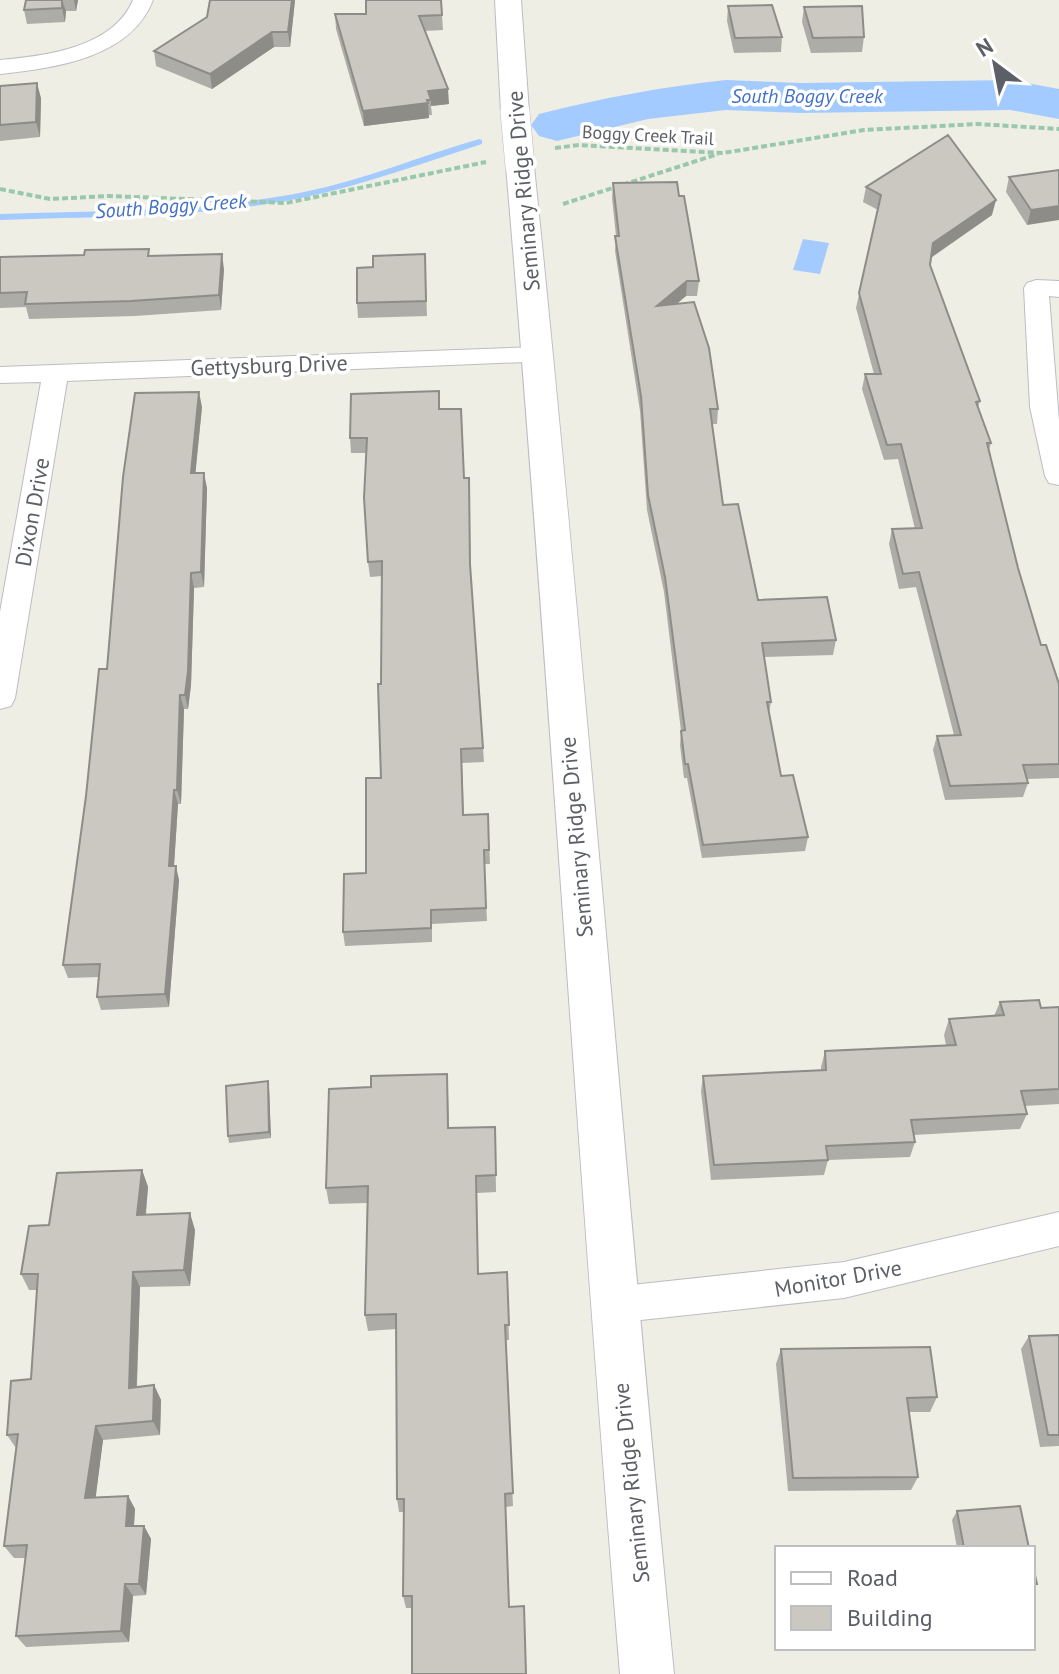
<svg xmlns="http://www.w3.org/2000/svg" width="1059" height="1674" font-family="'PT Sans',sans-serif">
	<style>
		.water { fill: #a4cbff }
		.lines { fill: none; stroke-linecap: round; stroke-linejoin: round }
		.stream { fill: #a4cbff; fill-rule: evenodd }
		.river { fill: #a4cbff; fill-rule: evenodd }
		.minor-casing { stroke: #bcbdc3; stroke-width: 2 }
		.tertiary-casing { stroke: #bcbdc3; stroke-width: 2 }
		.path { stroke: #99c8ad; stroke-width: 4; stroke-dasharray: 6 3; stroke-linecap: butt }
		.minor { fill: #fff; fill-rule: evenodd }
		.tertiary { fill: #fff; fill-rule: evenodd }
		.tertiary-bridge-casing { stroke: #bcbdc3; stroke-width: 30; stroke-linecap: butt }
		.tertiary-bridge { stroke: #fff; stroke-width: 29 }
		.wall { fill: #aeaca6 }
		.shaded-wall { fill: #8d8c87 }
		.building { fill: #cac8c1; stroke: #8d8c87; stroke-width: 2 }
		.labels { text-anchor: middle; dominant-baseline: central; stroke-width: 7; stroke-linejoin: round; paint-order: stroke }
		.far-street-label { font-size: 18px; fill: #5c5f65; stroke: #fff }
		.far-water-label { font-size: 20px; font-style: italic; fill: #4371c6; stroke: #fff }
		.street-label { font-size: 22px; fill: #5c5f65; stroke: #fff }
	</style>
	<rect width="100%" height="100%" fill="#efeee4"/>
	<path class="water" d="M803 239 829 243 820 274 793 270Z"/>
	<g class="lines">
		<path class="stream" d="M479 139 482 140V144C423 163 366 184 306 197 206 218 101 216 0 220V214C101 211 204 212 304 192 364 180 420 156 479 139Z"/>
		<path class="river" d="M726 80 801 83 1010 80 1059 89V119L1010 110 801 113 726 110 648 119 557 141 539 136 531 125 539 114C601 98 662 87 726 80Z"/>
		<g class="minor-casing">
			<path id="minor" d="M133 0H153C131 58 55 68 0 74V60C45 56 113 48 133 0Z
				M1036 280 1059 281V297L1049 296 1059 421V485L1049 483 1045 476 1030 407 1024 288 1027 283Z
				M538 347 547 349 551 355 547 361 67 381 15 698 11 706 0 709V612L41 382 0 383V367Z
				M1059 1212V1246L844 1298 613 1323 599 1318 594 1305 599 1292 613 1287 844 1262Z"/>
		</g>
		<g class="tertiary-casing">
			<path id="tertiary" d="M495 0H521L529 112 525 118 515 120 505 118 501 112Z
				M520 157 530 160 534 166C586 668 624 1172 674 1674H620C578 1172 549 668 506 166L510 160Z"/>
		</g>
		<path class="path" d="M555 148 579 145 723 153 864 130 978 124 1059 129
			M0 189 50 199 109 196 286 203 486 162
			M563 204 718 154"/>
		<use href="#minor" class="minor"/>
		<use href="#tertiary" class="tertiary"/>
		<g class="tertiary-bridge-casing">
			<path id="tertiary-bridge" d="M515 112 520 166"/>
		</g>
		<use href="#tertiary-bridge" class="tertiary-bridge"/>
	</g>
	<path class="wall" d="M26 0H78L76 11H66L65 22 27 24 24 10Z
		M210 0H295L290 47H274L212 89 156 66 154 51 207 17Z
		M441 0 443 30 425 31 449 104 431 106 432 115H429V118L364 126 336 29 335 14H366Z
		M728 6 782 37 781 52 734 53 727 21Z
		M804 7 864 37 862 52 811 53 802 22Z
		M0 86 41 98 40 137 0 141Z
		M1059 170 1027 225 1006 192 1009 177Z
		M613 183 679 196 699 281 697 296H686L677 304 718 409 717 424H712L723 505 758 600 836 640 833 655 764 657 771 702 769 713 781 776 808 837 805 851 702 858 687 778H684L680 745 681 731 664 592 647 510 640 411 615 251 616 236 612 198Z
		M866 187 992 215 931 258 930 265 980 401 978 407 991 443 989 450 1018 568 1041 645 1059 684V778L1027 779 1028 783 1023 797 945 800 933 750 937 736 954 735 916 587 899 589 889 544 892 529H915L898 459 884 460 862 389 865 374H874L856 308 878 210 863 202Z
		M425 254 427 316 358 318 357 303 373 267Z
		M151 256 224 269 221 310 135 316 29 319 26 307 0 308V257Z
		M202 407 195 473 207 488 204 587 194 588 191 685 188 709H184L181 804H178L174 866 179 880 169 1007 101 1010 97 997 99 977 68 978 63 965 86 796 107 669Z
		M440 409 464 478 484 762 462 763 464 815 488 814 490 864H484L487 921 432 924V942L345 946 343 932 366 873 381 778 382 576 370 577 368 562 366 453H351L350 438Z
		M1000 1002 1041 1008 1059 1007V1104L1025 1106 1027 1114 1020 1129 914 1135 915 1142 910 1157 828 1160 824 1175 711 1180 701 1091 703 1076 821 1071V1067L825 1051 946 1045 944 1035 949 1019 994 1016Z
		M269 1088 271 1138 229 1143 228 1136Z
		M448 1092 449 1128 495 1127 496 1192 477 1193 478 1274 507 1272 509 1340H506L513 1506 505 1507 412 1608H406L403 1596 404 1512H399L397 1499 396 1329 368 1331 365 1315 367 1203 329 1204 326 1188Z
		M142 1170 148 1187 146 1215 195 1230 190 1286 140 1287 137 1387 154 1385 161 1400 160 1435 103 1440 95 1497 128 1496 135 1509 134 1526H144L151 1539 146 1595 133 1596 129 1642 26 1647 16 1636 25 1558H14L4 1546 16 1448 7 1435 31 1379 37 1290H29L21 1274 49 1225Z
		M1059 1335V1446L1040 1447 1021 1349 1029 1336Z
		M781 1349 937 1397 930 1412H909L918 1477 911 1490 788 1491 776 1364Z
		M957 1511 1029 1548H957L952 1520Z"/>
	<path class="shaded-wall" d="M62 0 66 11 65 22 62 8Z
		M74 0H78L76 11Z
		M292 0H295L290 47 288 32Z
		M272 32 274 47 212 89 210 74Z
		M37 83 41 98 40 137 36 122Z
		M448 89 449 104 431 106V100L428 91Z
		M428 103 429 118 364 126 363 111Z
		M996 200 992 215 930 258 933 243Z
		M1059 206V220L1027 225 1031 210Z
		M222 254 224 269 221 310 219 295Z
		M687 281 686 296 656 320 657 306Z
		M199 392 202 407 194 488 191 473Z
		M204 473 207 488 204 587 201 572Z
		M191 573 194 588 191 685 188 709 185 695Z
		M180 695 184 709 181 804 177 790Z
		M174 790 178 804 173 880 169 866Z
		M176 866 179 880 169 1007 165 994Z
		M268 1081 269 1088 271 1138 269 1132Z
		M142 1170 148 1187 144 1231 137 1215Z
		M190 1213 195 1230 190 1286 184 1270Z
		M133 1272 140 1287 136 1402 129 1388Z
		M154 1385 161 1400 160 1435 153 1421Z
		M96 1426 103 1440 94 1511 85 1498Z
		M128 1496 135 1509 133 1539 126 1526Z
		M144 1526 151 1539 146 1595 139 1584Z
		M125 1584 133 1596 129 1642 121 1631Z"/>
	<path class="building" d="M26 0H62V8L24 10Z
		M210 0H292L288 32H272L210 74 154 51 207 17Z
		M366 0H441L442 15 419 16 448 89 428 91 431 100H427L428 103 363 111 335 14H366Z
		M772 5 782 37 735 38 728 6Z
		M862 6 864 37 813 38 804 7Z
		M37 83 36 122 0 125V86Z
		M948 135 996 200 933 243 930 265 980 401 976 402 991 443H987L1018 568 1041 645H1046L1059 684V764L1023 765 1028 783 950 786 937 736 961 735 919 572 903 574 892 529 922 528 901 444 887 445 865 374H881L859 293 881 195 866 187Z
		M1059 170V206L1031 210 1009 177Z
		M677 182 679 196H684L699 281H687L657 306 694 302 709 348 718 409H710L723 505 738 504 758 600 827 597 836 640 762 643 771 702H767L781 776 793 775 808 837 703 845 688 764H685L681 731 685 730 665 577 648 495 641 396 615 236H619L613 183Z
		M149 249 148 256 222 254 219 295 131 301 25 304 27 292 0 293V257L84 255 85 250Z
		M425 254 426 301 357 303V268L373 267V256Z
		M439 391V409H461L464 478H469L470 564 483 748 461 749 463 815 488 814 489 850H484L486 908 431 910V928L343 932 344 874 366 873V778H381L378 684H381L382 561 368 562 364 498 367 438H350L351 394Z
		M199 392 191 473H204L201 572 191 573 188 671 185 695H180L177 790H174L169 866H176L165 994 97 997 100 964 63 965 86 796 99 669H107L123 477 135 393Z
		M1039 1000 1041 1008 1059 1007V1089L1021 1091 1027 1114 911 1120 915 1142 826 1146 828 1160 714 1165 703 1076 826 1070 825 1051 956 1045 949 1019 1004 1015 1000 1002Z
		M447 1074 448 1128 495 1127 496 1175 476 1176 478 1274 507 1272 509 1325H505L513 1493 505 1494 509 1607 524 1606 526 1674H412V1596H403L404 1499H397L396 1314 365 1315 368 1186 326 1188 329 1089 371 1087V1076Z
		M268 1081 269 1132 228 1136 226 1086Z
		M142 1170 137 1215 190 1213 184 1270 133 1272 129 1388 154 1385 153 1421 96 1426 85 1498 128 1496 126 1526H144L139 1584H125L121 1631 16 1636 27 1545 4 1546 18 1434 7 1435 11 1381 31 1379 38 1274H21L29 1226 49 1225 57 1173Z
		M1059 1335V1435H1048L1029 1336Z
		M930 1347 937 1397 907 1398 918 1477 793 1478 781 1349Z
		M1020 1506 1029 1548H964L957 1511Z
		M1033 1566 1037 1584H1033Z"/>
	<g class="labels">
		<g class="far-street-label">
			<text transform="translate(648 135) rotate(3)">Boggy Creek Trail</text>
		</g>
		<g class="far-water-label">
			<text x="807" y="96">South Boggy Creek</text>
			<text transform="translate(171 206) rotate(-4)">South Boggy Creek</text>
		</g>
		<g class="street-label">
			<text transform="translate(523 191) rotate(-95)">Seminary Ridge Drive</text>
			<text transform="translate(269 365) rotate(-2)">Gettysburg Drive</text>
			<text transform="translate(32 512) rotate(-80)">Dixon Drive</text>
			<text transform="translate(576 837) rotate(-95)">Seminary Ridge Drive</text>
			<text transform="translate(838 1278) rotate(-10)">Monitor Drive</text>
			<text transform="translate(631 1483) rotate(-96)">Seminary Ridge Drive</text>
		</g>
	</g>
	<rect x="775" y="1546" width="260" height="104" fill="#ffffff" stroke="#bebfc1" stroke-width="2"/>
	<rect x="791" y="1572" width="40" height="12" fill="#ffffff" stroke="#bebfc1" stroke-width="2"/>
	<text x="847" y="1586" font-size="24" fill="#5c5f65">Road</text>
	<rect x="791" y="1606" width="40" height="24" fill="#cac8c1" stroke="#bebfc1" stroke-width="2"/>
	<text x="847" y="1626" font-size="24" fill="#5c5f65">Building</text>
	<g transform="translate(995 64) rotate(328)" stroke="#ffffff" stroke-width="6" paint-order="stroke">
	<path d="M0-6L14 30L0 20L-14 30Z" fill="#5c5f65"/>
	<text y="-12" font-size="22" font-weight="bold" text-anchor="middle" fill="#5c5f65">N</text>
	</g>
</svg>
